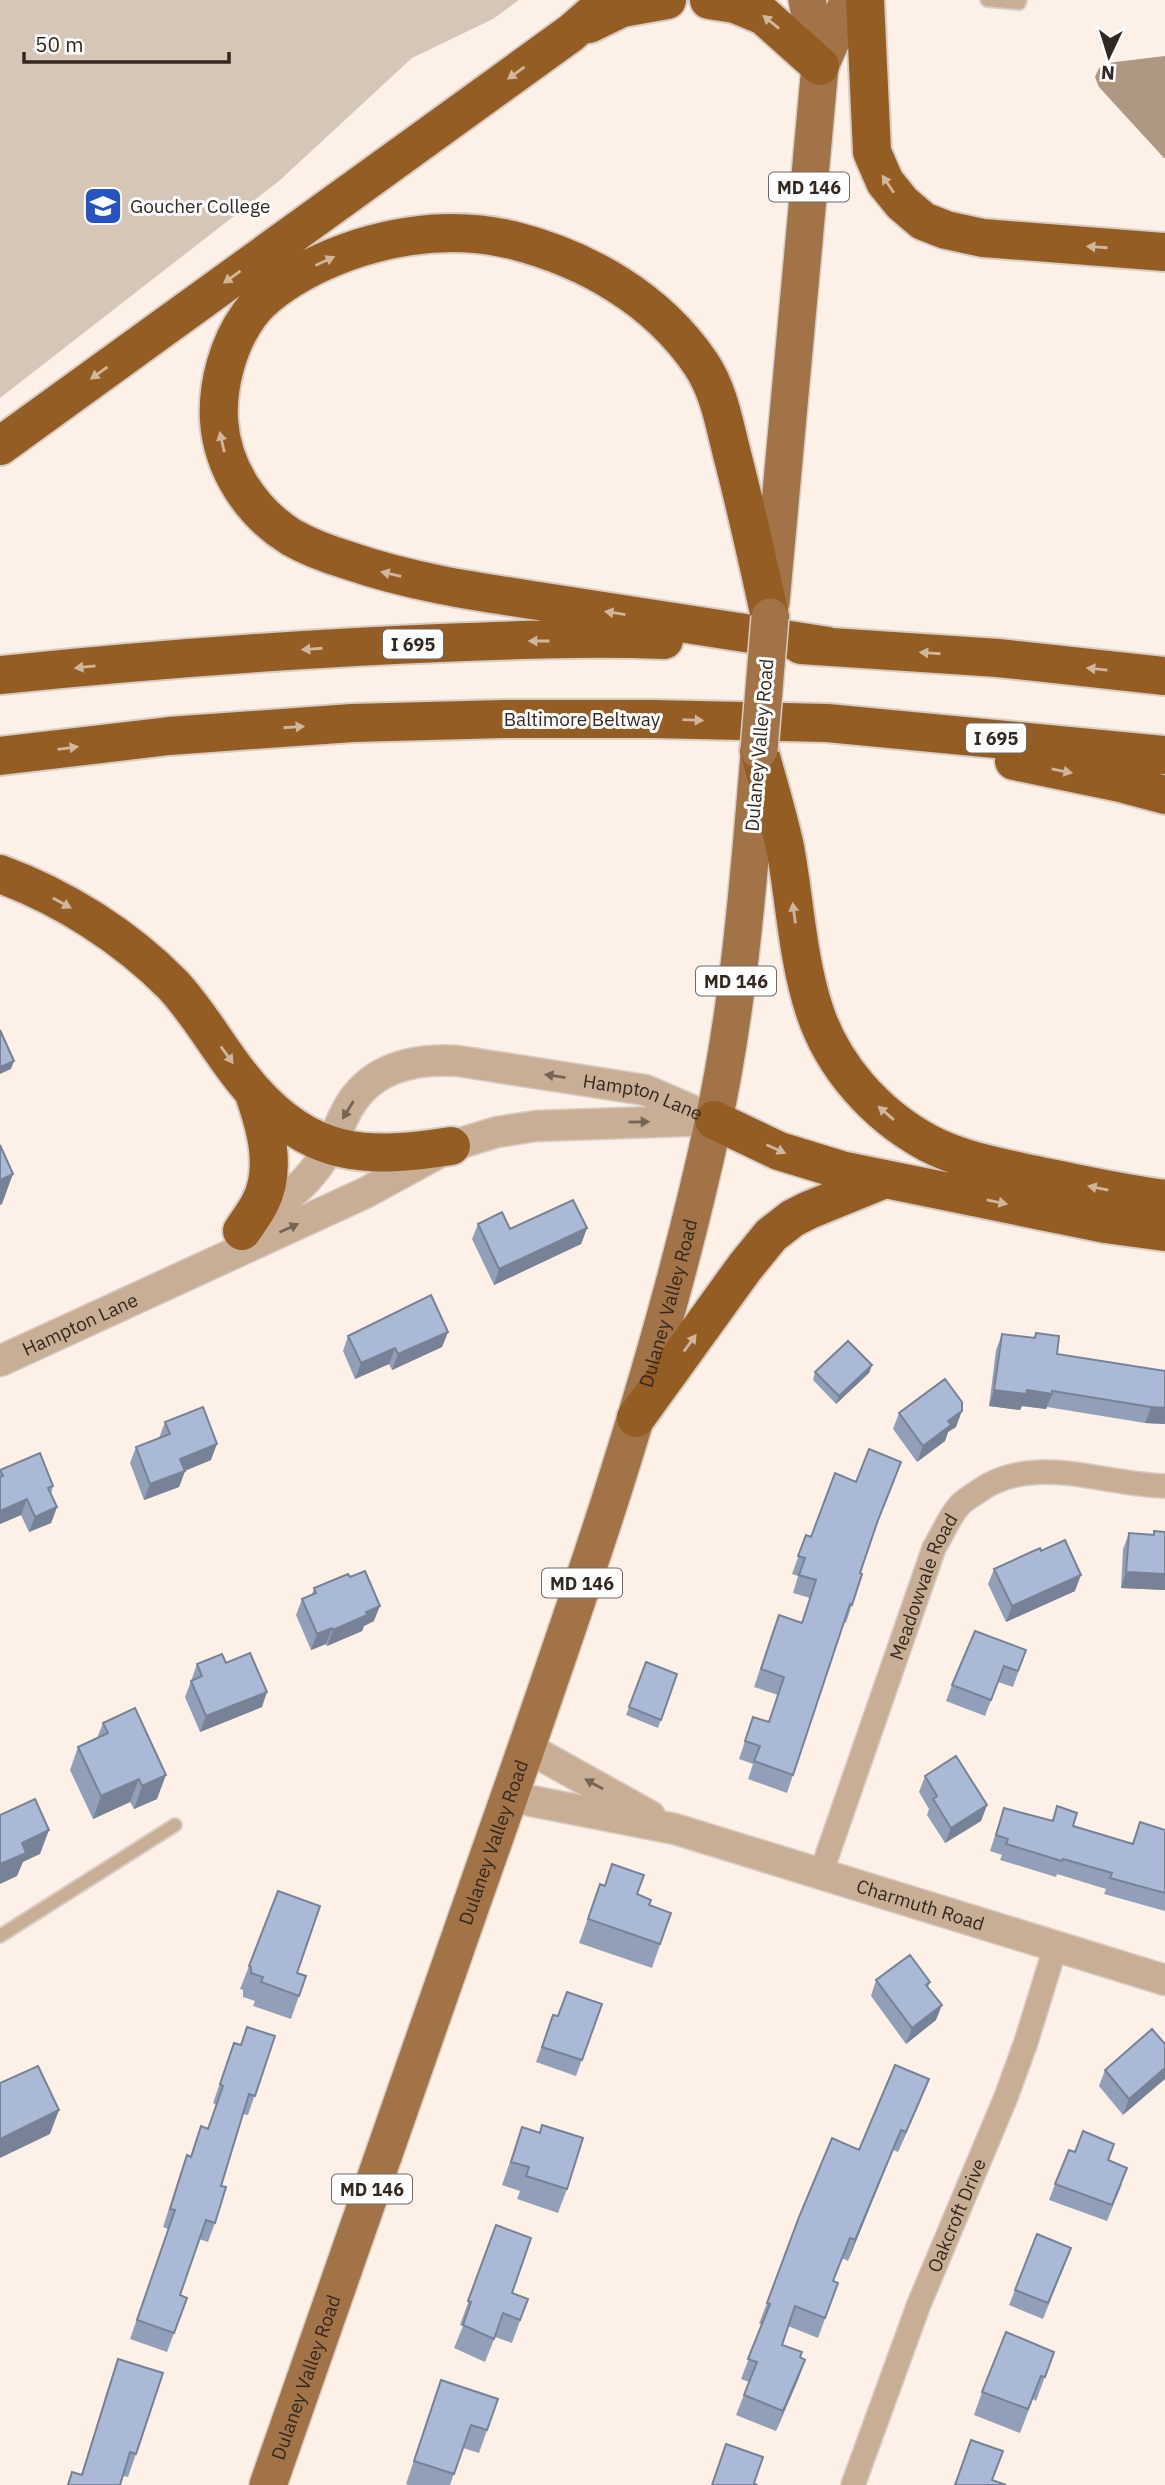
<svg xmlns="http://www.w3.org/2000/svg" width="1165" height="2485" font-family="'IBM Plex Sans',sans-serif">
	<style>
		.green { fill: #d6c6b7 }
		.water { fill: #af9883 }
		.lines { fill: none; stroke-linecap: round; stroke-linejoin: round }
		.service-casing { stroke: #d8ccc3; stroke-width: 16 }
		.minor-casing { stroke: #d8ccc3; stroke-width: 26 }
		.tertiary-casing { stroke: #d8ccc3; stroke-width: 33 }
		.primary-casing { stroke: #d8ccc3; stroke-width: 40 }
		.motorway-casing { stroke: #d8ccc3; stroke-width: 42 }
		.service { stroke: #c9ae96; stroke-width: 12 }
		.minor { stroke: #c9ae96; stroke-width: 23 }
		.tertiary { stroke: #c9ae96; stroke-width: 30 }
		.primary { stroke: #a27346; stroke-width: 37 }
		.motorway { stroke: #945d24; stroke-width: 38 }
		.primary-bridge-casing { stroke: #d8ccc3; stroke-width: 40; stroke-linecap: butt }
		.primary-bridge { stroke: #a27346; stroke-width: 37 }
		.wall { fill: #929fb8 }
		.shaded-wall { fill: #778296 }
		.building { fill: #aab9d6; stroke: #778296; stroke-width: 2 }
		.oneway { fill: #cfb69c }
		.oneway2 { fill: #766455 }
		.labels { text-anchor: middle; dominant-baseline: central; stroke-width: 6; stroke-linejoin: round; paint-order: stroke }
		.shield { fill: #fff; stroke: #706862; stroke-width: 2 }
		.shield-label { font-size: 18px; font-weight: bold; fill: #33281f }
		.poi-label { font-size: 19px; fill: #33281f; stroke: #fff; text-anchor: start }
		.street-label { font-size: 19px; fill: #33281f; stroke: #fff }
	</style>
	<rect width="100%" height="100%" fill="#fcf0e7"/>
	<path class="green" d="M0 0H519L493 19 412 58 279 181 0 398Z"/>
	<path class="water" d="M1165 56V158H1164L1099 87 1095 77 1099 68 1107 63Z"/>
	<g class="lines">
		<g class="service-casing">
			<path id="service" d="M987 0 1019 3 1020 0
				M0 1936 175 1825"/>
		</g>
		<g class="minor-casing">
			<g id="minor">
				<path id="s1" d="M821 1873 934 1548C942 1535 949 1517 959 1506 963 1501 970 1497 976 1493 1031 1451 1103 1485 1165 1486"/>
				<path id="s2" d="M853 2485 919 2304 1006 2097 1026 2042 1056 1945"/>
			</g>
		</g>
		<g class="tertiary-casing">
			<g id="tertiary">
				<path id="s3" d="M250 1225C271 1209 295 1194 312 1173 327 1156 334 1137 344 1116 366 1069 410 1058 458 1061L645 1090 705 1116"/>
				<path id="s4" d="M0 1361 365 1193 451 1146 497 1132 536 1126 714 1120"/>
				<path d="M528 1748 650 1816"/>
				<path id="s5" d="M511 1797 675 1829 1165 1980"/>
			</g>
		</g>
		<g class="primary-casing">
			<g id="primary">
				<path d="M820 66 849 0"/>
				<path d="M771 602 820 66 807 0"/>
				<path id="s6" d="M268 2485C337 2288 406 2091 475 1894 564 1641 656 1387 713 1124 739 1005 749 876 759 755"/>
			</g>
		</g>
		<g class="motorway-casing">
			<path id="motorway" d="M709 0 735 4 764 16 820 66
				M865 0 872 152 885 182 902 203 923 221 946 230 983 238 1165 252
				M589 24 622 8 667 0
				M0 446 571 33 609 0
				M770 617C758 562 746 508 732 454 724 423 719 391 701 364 657 299 587 259 512 240 445 224 373 237 312 267 289 279 264 294 249 315 228 344 217 385 219 420 222 468 251 512 291 537 310 548 330 555 350 561 414 583 479 592 545 602 639 616 733 631 828 646
				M801 645 998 658 1165 676
				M0 675C147 660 293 649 440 643 515 640 590 637 664 640
				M759 750C768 782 778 815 785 847 795 901 797 956 814 1009 832 1066 876 1115 928 1143 964 1162 1006 1168 1045 1177 1085 1185 1125 1194 1165 1199
				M0 756 169 736 352 723 504 719H653L827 723 1165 755
				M1014 761 1120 783 1165 795
				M0 874C63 897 126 937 173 985 203 1017 223 1058 253 1091 312 1158 368 1159 451 1146
				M714 1120 779 1151 841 1170 1105 1224 1165 1232
				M242 1231C248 1222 255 1213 260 1203 278 1168 265 1125 253 1091
				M636 1418 745 1267 771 1235 793 1218 809 1210 885 1179"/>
		</g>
		<use href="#service" class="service"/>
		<use href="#minor" class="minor"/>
		<use href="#tertiary" class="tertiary"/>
		<use href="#primary" class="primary"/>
		<use href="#motorway" class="motorway"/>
		<g class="primary-bridge-casing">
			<path id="primary-bridge" d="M759 750 770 617"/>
		</g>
		<use href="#primary-bridge" class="primary-bridge"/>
	</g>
	<path class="wall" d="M478 1224 510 1229 587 1228 581 1244 494 1285 472 1239Z
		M448 1332 442 1347 392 1370 389 1364 355 1379 343 1351 348 1336Z
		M1036 1333 1057 1354 1165 1371V1424L1145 1423 1047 1407 1046 1409 1022 1406 1020 1410 989 1406 996 1350 1002 1334 1034 1338Z
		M872 1365 869 1373 836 1404 813 1380 815 1372Z
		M899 1413 956 1427 948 1432 945 1441 917 1462 893 1429Z
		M165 1422 211 1460 185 1471 179 1487 144 1500 130 1463 136 1447 159 1438Z
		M0 1470 53 1486 51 1494 57 1507 51 1523 29 1532 21 1515 0 1524Z
		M895 1480 874 1532 860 1573 862 1574 846 1623 844 1622 787 1793 748 1779 753 1764 739 1759 753 1717 768 1722 778 1695 754 1687 772 1633 779 1615 802 1623 810 1598 793 1593 798 1576 792 1574 806 1535 811 1537 856 1482Z
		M1154 1531 1165 1532V1590L1121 1588 1123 1549 1129 1533 1153 1534Z
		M1041 1551 1075 1591 1006 1622 988 1584 994 1569Z
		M314 1588 374 1621 364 1626 362 1631 327 1646 326 1644 311 1650 296 1615 302 1599 312 1595Z
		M1026 1650 1013 1687 998 1682 985 1716 946 1701 952 1685Z
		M646 1662 677 1674 658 1728 626 1715Z
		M226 1663 262 1707 200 1732 185 1697 191 1681 197 1664Z
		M103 1723 157 1799 134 1809 130 1802 93 1819 70 1770 78 1747 97 1738Z
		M925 1776 987 1805 981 1821 945 1843 927 1815 929 1809 919 1792Z
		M1057 1806 1073 1826 1132 1844 1140 1822 1165 1830V1911L1104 1894 1106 1889 1057 1874 1056 1877 1000 1860 1002 1855 990 1851 1004 1808 1052 1821Z
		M600 1884 637 1894 649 1905 671 1913 652 1968 579 1943Z
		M249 1966 297 1973 306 1976 291 2019 253 2006 255 2001 243 1997V1990L240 1989Z
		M876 1980 930 1982 928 1987 936 2020 906 2044 871 1996Z
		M602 2004 576 2076 536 2062 553 2015 558 2016Z
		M275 2036 248 2115 243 2114 221 2186 215 2223 208 2242 199 2239 180 2295 187 2298 167 2352 130 2339 168 2229 163 2227 180 2174 187 2155 191 2156 201 2126 208 2128 217 2105 213 2103 234 2043 240 2045Z
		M1165 2044 1123 2115 1099 2086 1105 2070Z
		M929 2079 921 2099 898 2152 893 2150 848 2261 842 2258 833 2281 838 2283 818 2338 788 2326 782 2345 800 2357 805 2360 776 2431 736 2415 749 2382 741 2379 762 2324H759L799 2217 859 2150Z
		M522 2127 567 2189 558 2213 517 2199 520 2191 502 2185Z
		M1075 2152 1108 2160 1122 2184 1107 2221 1049 2200 1055 2184Z
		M496 2225 512 2293 528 2299 512 2343 495 2337 485 2362 454 2348 463 2326 460 2325Z
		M1065 2264 1043 2319 1009 2305 1015 2290Z
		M1054 2352 1036 2401 1033 2399 1020 2433 974 2415 982 2392Z
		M118 2359 136 2454 128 2477 123 2476 120 2485H67L72 2472 81 2475 110 2382Z
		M441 2380 498 2399 479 2453 463 2448 450 2485H409L406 2484Z"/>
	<path class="shaded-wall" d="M14 1061 11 1069 0 1074V1067Z
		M13 1174 2 1204 0 1205V1180Z
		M587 1228 581 1244 494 1285 499 1269Z
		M448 1332 442 1347 392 1370 398 1354Z
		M395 1348 389 1364 355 1379 361 1363Z
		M872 1365 869 1373 836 1404 839 1396Z
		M994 1390H1027L1052 1394 1046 1409 1022 1406 1020 1410 989 1406Z
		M1151 1407 1165 1408V1424L1145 1423Z
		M962 1411 956 1427 948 1432 945 1441 917 1462 923 1446 948 1421Z
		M217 1444 211 1460 174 1475 180 1459Z
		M185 1471 179 1487 144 1500 150 1484Z
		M27 1499 21 1515 0 1524V1511Z
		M57 1507 51 1523 29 1532 35 1517Z
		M1126 1572 1165 1574V1590L1121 1588Z
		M1081 1575 1075 1591 1006 1622 1012 1606Z
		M380 1606 374 1621 364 1626 362 1631 327 1646 333 1630 366 1612Z
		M332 1628 326 1644 311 1650 317 1634Z
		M267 1692 262 1707 200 1732 206 1716Z
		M166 1775 157 1799 134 1809 142 1786Z
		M139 1779 130 1802 93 1819 101 1796Z
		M987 1805 981 1821 945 1843 951 1828Z
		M49 1830 40 1854 23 1862 17 1876 0 1884V1864L22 1843Z
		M942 2005 936 2020 906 2044 912 2028Z
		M1165 2068V2079L1123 2115 1129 2099Z
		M929 2079 921 2099 898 2152 906 2132Z
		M59 2110 50 2134 0 2158V2139Z
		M901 2130 893 2150 848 2261 855 2240Z
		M805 2360 798 2380 776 2431 783 2411Z"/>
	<path class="building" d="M0 1030 14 1061 0 1067Z
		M0 1145 13 1174 0 1180Z
		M573 1200 587 1228 499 1269 478 1224 502 1212 510 1229Z
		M431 1295 448 1332 398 1354 395 1348 361 1363 348 1336Z
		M1036 1333 1059 1336 1057 1354 1165 1371V1408L1151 1407 1052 1391V1394L1027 1390 1026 1394 994 1390 1002 1334 1035 1338Z
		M848 1341 872 1365 839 1396 815 1372Z
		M945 1379 962 1402V1411L948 1421 951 1425 923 1446 899 1413Z
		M203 1407 217 1444 180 1459 185 1471 150 1484 136 1447 170 1434 165 1422Z
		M869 1449 901 1462 878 1520 860 1573 862 1574 852 1605 850 1604 793 1775 754 1761 760 1746 745 1741 753 1717 769 1722 784 1677 761 1669 779 1615 802 1623 816 1580 799 1575 805 1558 798 1556 806 1535 811 1537 835 1473 856 1482Z
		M40 1453 53 1486 48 1488 57 1507 35 1517 27 1499 0 1511V1477L3 1476 0 1470Z
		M1154 1531 1165 1532V1574L1126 1572 1129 1533 1154 1535Z
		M1065 1540 1081 1575 1012 1606 994 1569 1040 1548 1041 1551Z
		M365 1571 380 1606 366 1612 367 1615 333 1630 332 1628 317 1634 302 1599 316 1593 314 1588 348 1574 350 1577Z
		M975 1631 1026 1650 1018 1671 1004 1666 991 1700 952 1685Z
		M250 1653 267 1692 206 1716 191 1681 202 1676 197 1664 222 1654 226 1663Z
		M646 1662 677 1674 661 1720 629 1707Z
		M135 1708 166 1775 142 1786 139 1779 101 1796 78 1747 108 1733 103 1723Z
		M956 1756 987 1805 951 1828 933 1799 937 1796 925 1776Z
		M35 1799 49 1830 22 1843 26 1853 0 1864V1815Z
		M1057 1806 1077 1813 1073 1826 1133 1844 1140 1822 1165 1830V1893L1110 1878 1112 1873 1063 1859 1062 1861 1006 1844 1008 1839 996 1835 1004 1808 1053 1821Z
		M612 1864 644 1875 637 1894 651 1900 649 1905 671 1913 660 1944 588 1919 600 1884 605 1886Z
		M278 1891 320 1906 297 1973 306 1976 299 1996 261 1982 263 1977 251 1973V1967L249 1966Z
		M910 1955 930 1982 926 1985 942 2005 912 2028 876 1980Z
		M567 1992 602 2004 582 2060 542 2047 553 2015 558 2016Z
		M247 2027 275 2036 255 2096 249 2094 221 2186 226 2187 215 2223 206 2220 180 2295 187 2298 174 2333 137 2320 175 2210 170 2209 187 2155 191 2157 201 2126 208 2129 223 2086 220 2084 234 2043 241 2045Z
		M1152 2029 1165 2044V2068L1129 2099 1105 2070Z
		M895 2065 929 2079 906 2132 901 2130 855 2240 850 2238 833 2281 838 2283 825 2318 795 2306 782 2345 802 2352 800 2357 805 2360 783 2411 744 2395 757 2362 748 2359 770 2304 767 2303 799 2217 832 2138 859 2150Z
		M38 2066 59 2110 0 2139V2083Z
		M542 2125 583 2138 567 2189 526 2176 529 2167 511 2162 522 2127 540 2133Z
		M1083 2131 1114 2144 1108 2160 1127 2168 1112 2205 1055 2184 1069 2150 1075 2152Z
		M496 2225 531 2238 512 2293 528 2299 520 2320 503 2313 494 2339 463 2325 471 2302 468 2301Z
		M1037 2234 1071 2248 1048 2303 1015 2290Z
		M1006 2332 1054 2352 1045 2377 1041 2376 1028 2409 982 2392Z
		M118 2359 163 2373 136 2454 130 2452 120 2485H68L72 2472 82 2475Z
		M441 2380 498 2399 487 2430 471 2425 454 2474 414 2461Z
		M971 2440 1003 2451 992 2480 1006 2485H955Z
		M726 2444 763 2457 754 2483 757 2485H712Z"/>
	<defs><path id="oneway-solid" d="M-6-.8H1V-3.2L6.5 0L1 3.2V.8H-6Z" transform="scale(1.75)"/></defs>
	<g class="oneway">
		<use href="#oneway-solid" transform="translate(771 22) rotate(-141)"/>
		<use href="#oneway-solid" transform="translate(516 73) rotate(144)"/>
		<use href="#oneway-solid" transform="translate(888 184) rotate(-124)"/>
		<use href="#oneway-solid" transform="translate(1097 247) rotate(-176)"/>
		<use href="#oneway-solid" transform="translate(325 261) rotate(-25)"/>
		<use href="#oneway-solid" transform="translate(232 277) rotate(144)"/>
		<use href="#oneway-solid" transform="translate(99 373) rotate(144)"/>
		<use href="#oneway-solid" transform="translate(222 442) rotate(-103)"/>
		<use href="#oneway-solid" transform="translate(391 574) rotate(-167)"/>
		<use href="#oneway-solid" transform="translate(615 613) rotate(-171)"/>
		<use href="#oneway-solid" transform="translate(539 641) rotate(180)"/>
		<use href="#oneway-solid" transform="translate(312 649) rotate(176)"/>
		<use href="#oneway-solid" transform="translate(930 653) rotate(-176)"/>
		<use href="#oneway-solid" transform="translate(85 667) rotate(174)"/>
		<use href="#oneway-solid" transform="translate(1097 669) rotate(-174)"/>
		<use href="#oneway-solid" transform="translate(693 720) rotate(2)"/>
		<use href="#oneway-solid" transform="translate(294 727) rotate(-4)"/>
		<use href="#oneway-solid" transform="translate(68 748) rotate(-7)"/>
		<use href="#oneway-solid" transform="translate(1062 771) rotate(11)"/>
		<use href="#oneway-solid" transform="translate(62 903) rotate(29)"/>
		<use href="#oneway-solid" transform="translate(794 913) rotate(-98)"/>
		<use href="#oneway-solid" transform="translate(227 1055) rotate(54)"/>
		<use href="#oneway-solid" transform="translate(886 1113) rotate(-139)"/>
		<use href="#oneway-solid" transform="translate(776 1149) rotate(24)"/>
		<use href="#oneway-solid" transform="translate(1098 1188) rotate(-168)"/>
		<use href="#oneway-solid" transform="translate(997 1202) rotate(11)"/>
		<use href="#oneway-solid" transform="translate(690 1343) rotate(-54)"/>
	</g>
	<g class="oneway2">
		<use href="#oneway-solid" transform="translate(555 1076) rotate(-171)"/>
		<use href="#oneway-solid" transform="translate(348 1110) rotate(122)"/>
		<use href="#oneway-solid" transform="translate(639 1122) rotate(-1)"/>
		<use href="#oneway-solid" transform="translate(289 1228) rotate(-24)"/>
		<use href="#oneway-solid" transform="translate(594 1784) rotate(-151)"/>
	</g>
	<defs>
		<g id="university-square" transform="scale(2.0125)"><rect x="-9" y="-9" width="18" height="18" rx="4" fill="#2553c1" stroke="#fff"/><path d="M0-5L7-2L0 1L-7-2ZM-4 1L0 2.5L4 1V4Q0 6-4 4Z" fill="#fff"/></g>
	</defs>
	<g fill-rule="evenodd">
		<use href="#university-square" x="103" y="206"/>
	</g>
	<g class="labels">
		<g class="shield">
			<rect x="769" y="172.5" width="80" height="29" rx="5"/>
			<rect x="383" y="629.5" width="60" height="29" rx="5"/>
			<rect x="966" y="723.5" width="60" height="29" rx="5"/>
			<rect x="696" y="966.5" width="80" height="29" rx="5"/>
			<rect x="542" y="1568.5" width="80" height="29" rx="5"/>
			<rect x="332" y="2174.5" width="80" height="29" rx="5"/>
		</g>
		<g class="shield-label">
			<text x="809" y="187">MD 146</text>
			<text x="413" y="644">I 695</text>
			<text x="996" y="738">I 695</text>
			<text x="736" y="981">MD 146</text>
			<text x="582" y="1583">MD 146</text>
			<text x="372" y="2189">MD 146</text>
		</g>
		<g class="poi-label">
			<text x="130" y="206">Goucher College</text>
		</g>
		<g class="street-label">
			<text x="582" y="719">Baltimore Beltway</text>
			<text transform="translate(759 745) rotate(-85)">Dulaney Valley Road</text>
			<text stroke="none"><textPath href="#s3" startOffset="471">Hampton Lane</textPath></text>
			<text stroke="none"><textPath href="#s6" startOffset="1248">Dulaney Valley Road</textPath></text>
			<text stroke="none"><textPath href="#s4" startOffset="88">Hampton Lane</textPath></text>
			<text stroke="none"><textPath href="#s1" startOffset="304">Meadowvale Road</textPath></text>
			<text stroke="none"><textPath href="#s6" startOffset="681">Dulaney Valley Road</textPath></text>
			<text stroke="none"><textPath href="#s5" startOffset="424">Charmuth Road</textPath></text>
			<text stroke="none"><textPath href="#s2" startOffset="289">Oakcroft Drive</textPath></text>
			<text stroke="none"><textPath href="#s6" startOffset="114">Dulaney Valley Road</textPath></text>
		</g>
	</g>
	<g transform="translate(1109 56) rotate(184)" stroke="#ffffff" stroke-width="5" paint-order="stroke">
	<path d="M0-5L12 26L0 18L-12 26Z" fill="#33281f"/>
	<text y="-10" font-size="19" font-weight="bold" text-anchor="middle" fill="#33281f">N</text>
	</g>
	<path d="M24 52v10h205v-10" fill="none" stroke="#33281f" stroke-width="3.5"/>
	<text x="35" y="52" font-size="21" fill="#33281f" stroke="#ffffff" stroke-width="5" paint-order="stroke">50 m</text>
</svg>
